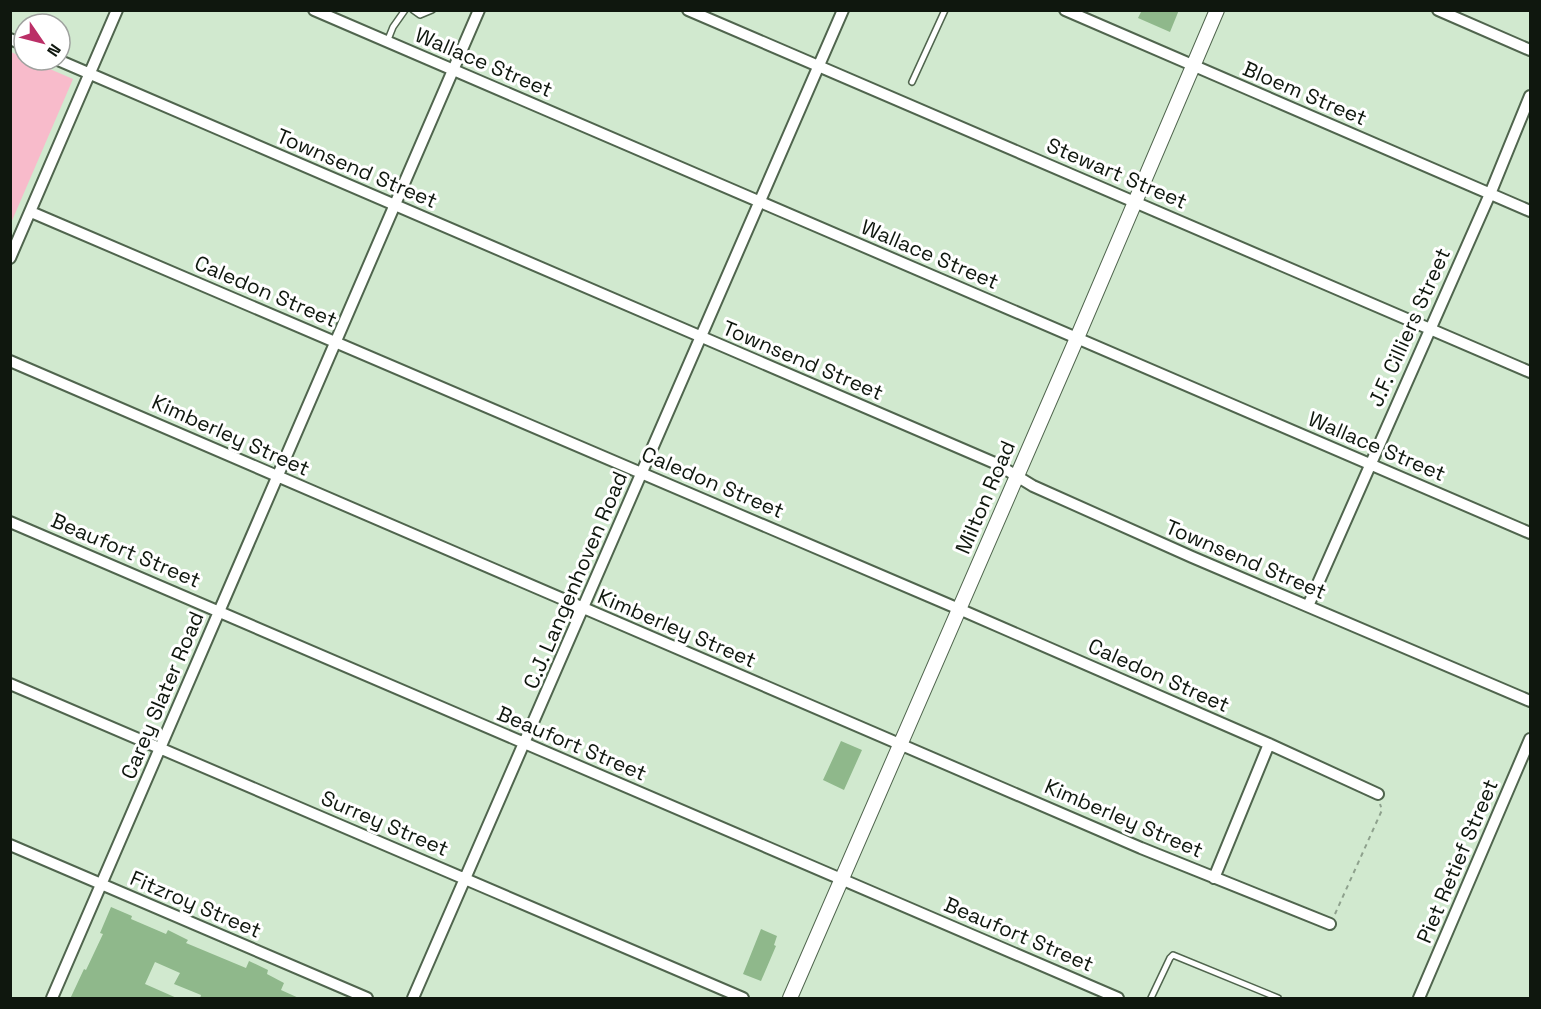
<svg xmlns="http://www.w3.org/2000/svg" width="1541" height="1009" font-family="'Space Grotesk',sans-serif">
<rect width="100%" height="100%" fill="#d1e9cf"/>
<path fill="#f8bbcb" d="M 11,52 L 24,58 L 24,60 L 29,60 L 73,79 L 11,223 Z"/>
<path fill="#8fb88b" d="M 1142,10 L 1179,10 L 1170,32 L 1138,18 Z
M 841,741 L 862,750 L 844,790 L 823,780 Z
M 111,907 L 132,916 L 131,919 L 166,934 L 168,930 L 188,940 L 186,943 L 246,968 L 249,961 L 268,970 L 267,974 L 284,983 L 281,990 L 301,999 L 200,999 L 201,995 L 174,984 L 180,973 L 155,962 L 145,984 L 179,999 L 70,999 L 84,969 L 86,970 L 103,934 L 100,933 Z
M 761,929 L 777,936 L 774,945 L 776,946 L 761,981 L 743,974 Z"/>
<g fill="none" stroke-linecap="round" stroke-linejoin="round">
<g stroke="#50654e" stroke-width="8">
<path id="service" d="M 413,10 L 420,15 L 432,10
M 387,42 L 393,27 L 405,10
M 912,82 L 945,10
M 1151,998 L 1170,958 L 1173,955 L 1278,998"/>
</g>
<g stroke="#50654e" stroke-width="14">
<path id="minor" d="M 314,10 L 1530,533
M 688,10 L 1530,372
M 1065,10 L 1530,211
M 1438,10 L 1530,50
M 10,39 L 24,45
M 58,60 L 997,464 L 1033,486 L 1192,557 L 1530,701
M 31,212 L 959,609 L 1269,744 L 1378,794
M 10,258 L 117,10
M 10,361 L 1141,848 L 1330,924
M 10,522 L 1118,998
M 1308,606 L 1490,194 L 1530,96
M 10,684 L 743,998
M 10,845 L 367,998
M 1214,878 L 1269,744
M 52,998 L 479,10
M 413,998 L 843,10
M 1419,998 L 1530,739"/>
</g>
<g stroke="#50654e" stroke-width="16">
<path id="tertiary" d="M 790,998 L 1077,338 L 1217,10"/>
</g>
<path stroke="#8ea18d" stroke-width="2" stroke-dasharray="4.5 4.5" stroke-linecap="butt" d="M 1335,914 L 1382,810 L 1380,804"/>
<use href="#service" stroke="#fff" stroke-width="5"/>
<use href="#minor" stroke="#fff" stroke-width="10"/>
<use href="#tertiary" stroke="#fff" stroke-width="14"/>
</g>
<g text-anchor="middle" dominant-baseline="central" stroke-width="6" stroke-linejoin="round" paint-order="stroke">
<g font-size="21" fill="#0f170e" stroke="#fff">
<text transform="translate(484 62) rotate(23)">Wallace Street</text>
<text transform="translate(1305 93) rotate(23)">Bloem Street</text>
<text transform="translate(357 168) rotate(23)">Townsend Street</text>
<text transform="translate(1117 173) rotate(23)">Stewart Street</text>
<text transform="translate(930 254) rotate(23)">Wallace Street</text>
<text transform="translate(266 291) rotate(23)">Caledon Street</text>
<text transform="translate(1409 327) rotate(-66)">J.F. Cilliers Street</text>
<text transform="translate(803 360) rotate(23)">Townsend Street</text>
<text transform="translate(231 435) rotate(24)">Kimberley Street</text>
<text transform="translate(1377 446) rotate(23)">Wallace Street</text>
<text transform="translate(713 482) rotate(23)">Caledon Street</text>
<text transform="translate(985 497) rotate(-67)">Milton Road</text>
<text transform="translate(126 550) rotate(23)">Beaufort Street</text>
<text transform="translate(1246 559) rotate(23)">Townsend Street</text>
<text transform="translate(575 580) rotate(-67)">C.J. Langenhoven Road</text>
<text transform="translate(677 628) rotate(23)">Kimberley Street</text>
<text transform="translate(1159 675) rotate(24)">Caledon Street</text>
<text transform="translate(162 695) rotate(-67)">Carey Slater Road</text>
<text transform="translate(572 743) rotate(23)">Beaufort Street</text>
<text transform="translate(1124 818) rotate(23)">Kimberley Street</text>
<text transform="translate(385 823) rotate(23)">Surrey Street</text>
<text transform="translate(1457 861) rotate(-67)">Piet Retief Street</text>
<text transform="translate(196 904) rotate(23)">Fitzroy Street</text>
<text transform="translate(1019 934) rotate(23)">Beaufort Street</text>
</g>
</g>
<rect width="1541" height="1009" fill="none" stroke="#0f170e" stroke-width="24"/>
<g transform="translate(42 42) rotate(125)"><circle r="28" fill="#ffffff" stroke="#9fa29f" stroke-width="1.5"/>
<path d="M0-4.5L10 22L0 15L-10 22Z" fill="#bb2f67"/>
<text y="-9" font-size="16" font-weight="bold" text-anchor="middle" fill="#0f170e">N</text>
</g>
</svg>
